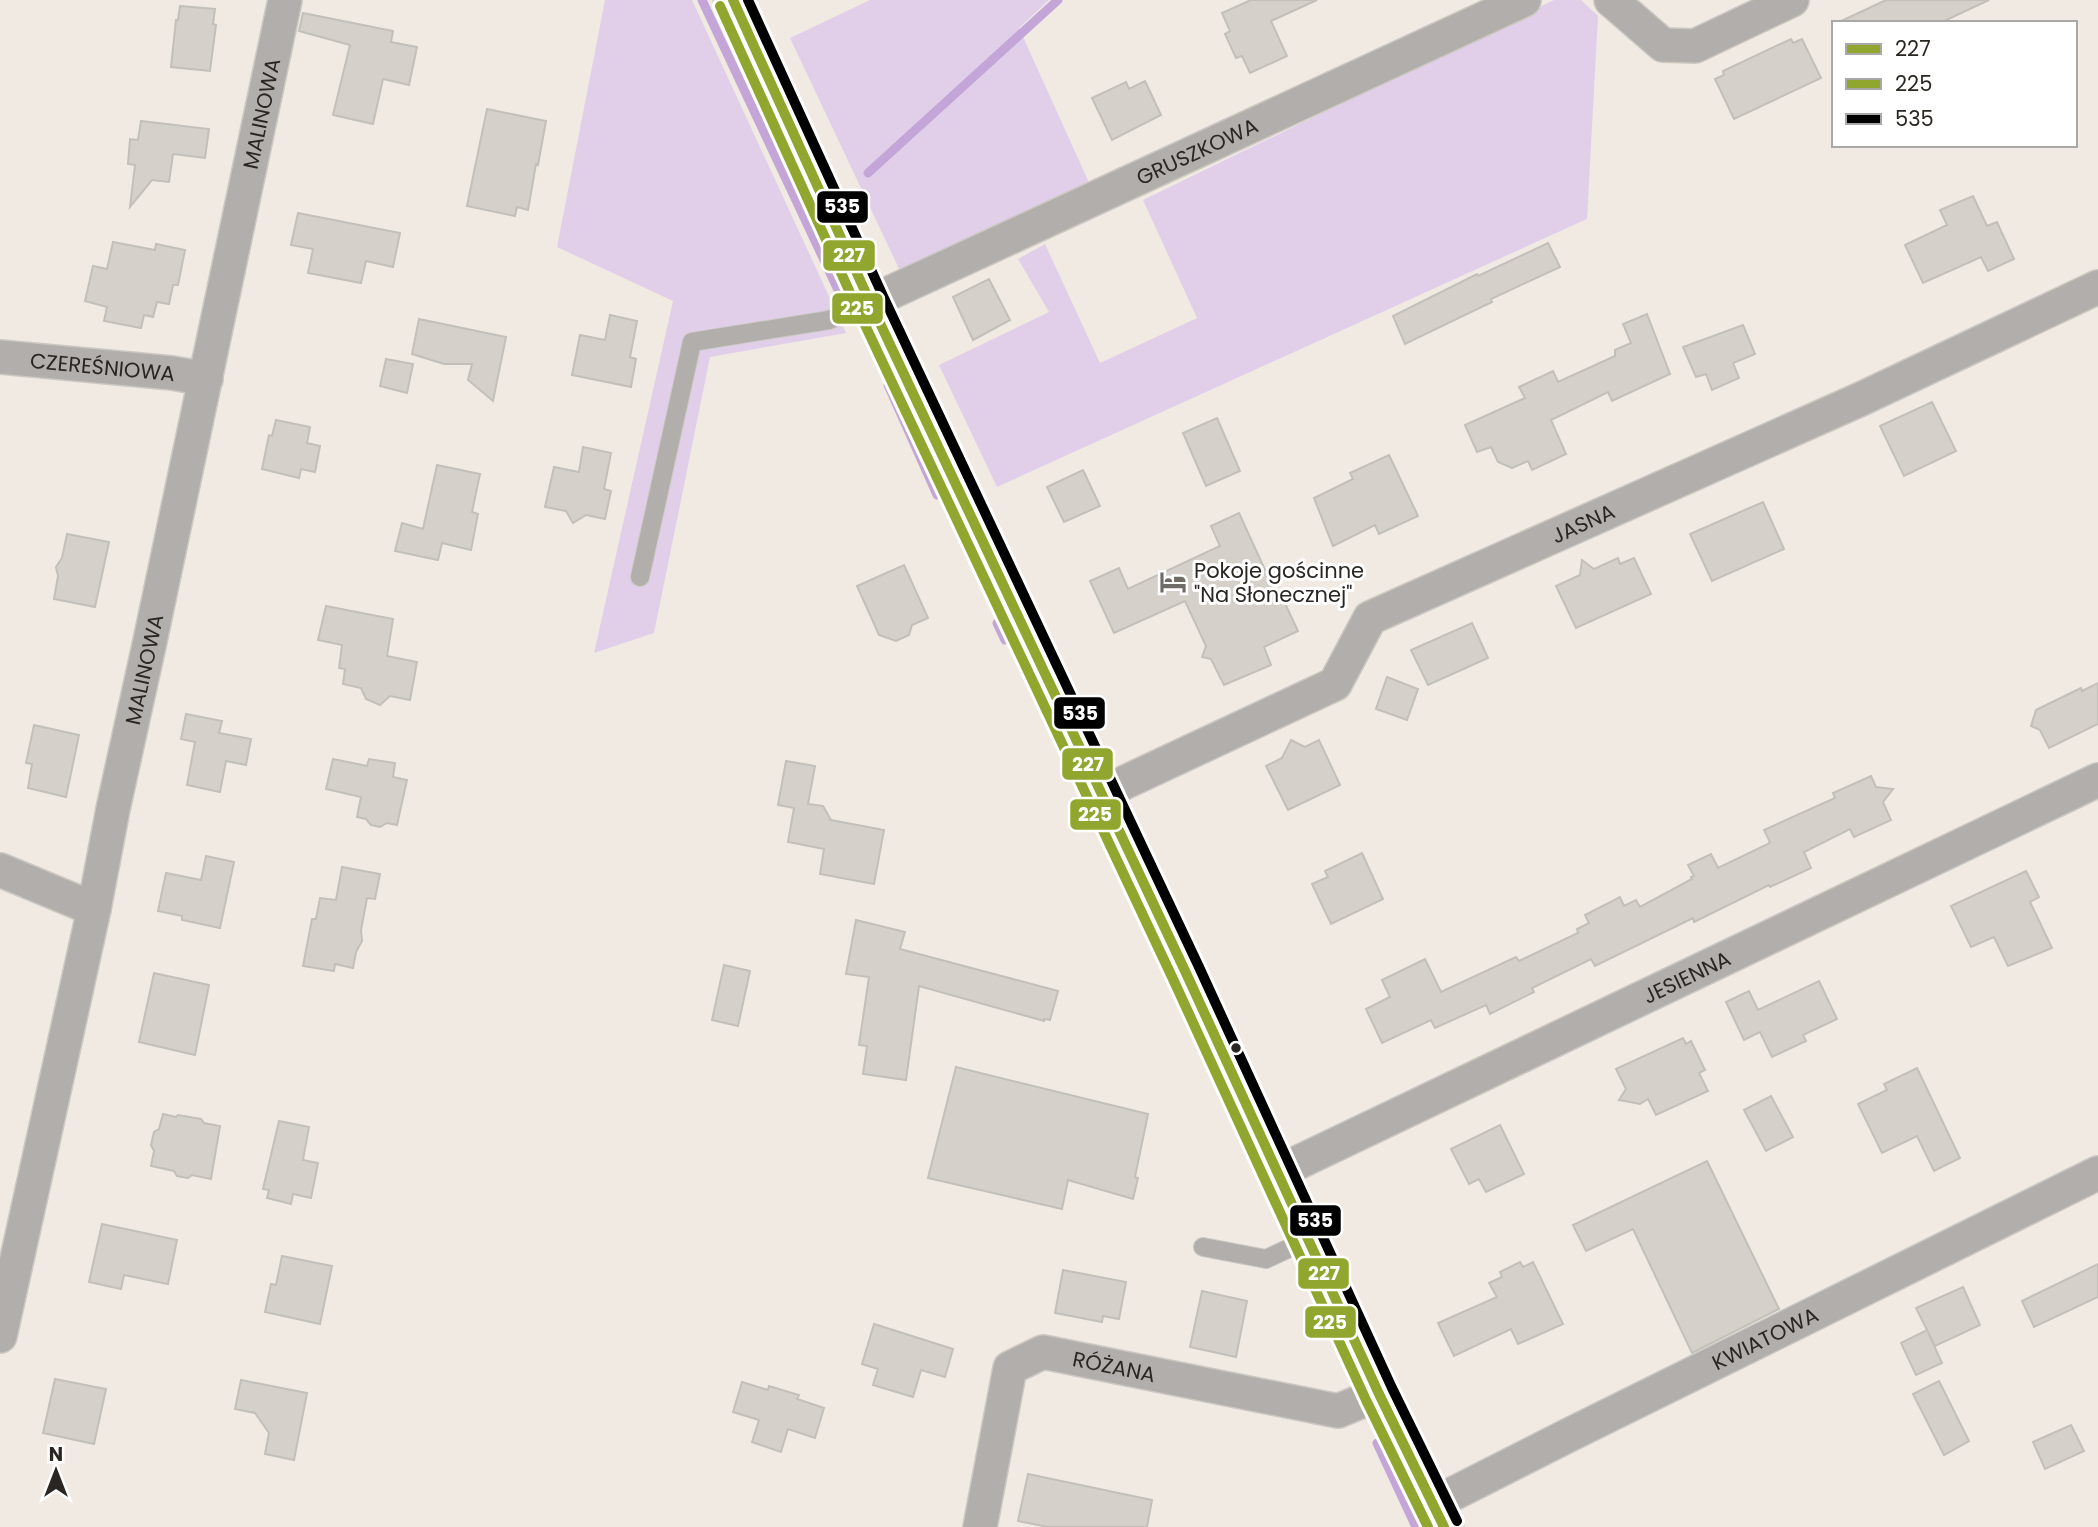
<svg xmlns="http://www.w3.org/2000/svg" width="2098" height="1527" font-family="Poppins,sans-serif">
<rect width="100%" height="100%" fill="#f0eae3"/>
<path fill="#e1cfea" d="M 605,0 L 692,0 L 846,333 L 710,357 L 654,633 L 594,653 L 673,301 L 557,247 Z
M 870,0 L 1049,0 L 1019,28 L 1091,187 L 902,275 L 790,38 Z
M 1554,0 L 1581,0 L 1598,16 L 1587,219 L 997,487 L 939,365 L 1049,312 L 1018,259 L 1045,244 L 1100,363 L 1197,318 L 1143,200 Z"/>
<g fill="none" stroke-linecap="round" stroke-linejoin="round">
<path stroke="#c3a6d7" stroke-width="9" d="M 702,0 L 839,292
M 868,173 L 1058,0
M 888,385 L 937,495
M 997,623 L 1005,640
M 1313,1318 L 1320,1332
M 1377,1443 L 1416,1527"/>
</g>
<path fill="#d5d0ca" stroke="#c3bfb9" stroke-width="2" d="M 1251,0 L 1317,0 L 1271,21 L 1287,56 L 1250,73 L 1242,56 L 1236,58 L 1225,34 L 1230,31 L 1222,13 Z
M 1886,0 L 1989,0 L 1940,23 L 1837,23 Z
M 180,6 L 215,9 L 213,24 L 216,25 L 210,71 L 171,67 L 176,20 L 178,20 Z
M 303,13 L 393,31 L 391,42 L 417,47 L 409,85 L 383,79 L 373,124 L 333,115 L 350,45 L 299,31 Z
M 1791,39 L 1793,43 L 1802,39 L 1821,78 L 1734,119 L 1715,79 L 1724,75 L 1723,71 Z
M 1145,81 L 1161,115 L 1112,140 L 1092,98 L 1126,82 L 1129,89 Z
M 487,109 L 546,121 L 538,165 L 536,164 L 528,210 L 517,207 L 515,216 L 467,206 Z
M 141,121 L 209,129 L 205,158 L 173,154 L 169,182 L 152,180 L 130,207 L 135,165 L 128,164 L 130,139 L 138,140 Z
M 1973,196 L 1987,226 L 1997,222 L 2014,259 L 1988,271 L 1981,257 L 1923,283 L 1905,245 L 1947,225 L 1940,210 Z
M 298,213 L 400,233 L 393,267 L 366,261 L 361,283 L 308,273 L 313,249 L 291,245 Z
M 113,242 L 155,250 L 156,244 L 185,250 L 178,285 L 173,285 L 169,304 L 157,302 L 153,317 L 144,315 L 141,328 L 104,321 L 107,307 L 85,301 L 93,266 L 107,269 Z
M 1548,243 L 1560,267 L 1491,299 L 1492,302 L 1405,344 L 1393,316 L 1477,274 L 1478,276 Z
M 989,279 L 1010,320 L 973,340 L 953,297 Z
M 1647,314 L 1670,374 L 1612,401 L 1608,392 L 1551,420 L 1566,454 L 1532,470 L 1528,461 L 1512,468 L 1498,462 L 1491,447 L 1477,452 L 1465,425 L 1525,398 L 1519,387 L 1553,371 L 1558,382 L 1615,356 L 1615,350 L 1631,343 L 1623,324 Z
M 610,315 L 637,321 L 630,357 L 636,359 L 631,387 L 572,375 L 580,335 L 605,340 Z
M 419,319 L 506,337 L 493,401 L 468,380 L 472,364 L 444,364 L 412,354 Z
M 1743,325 L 1755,354 L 1733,363 L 1739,378 L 1712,390 L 1706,374 L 1696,377 L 1683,347 Z
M 386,359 L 413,364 L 407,393 L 380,386 Z
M 1932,402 L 1956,451 L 1904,476 L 1880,426 Z
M 1217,418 L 1240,471 L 1206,486 L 1183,433 Z
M 276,420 L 310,427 L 307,443 L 320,446 L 315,472 L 301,469 L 299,478 L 262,469 L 269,435 L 272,436 Z
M 583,447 L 611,453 L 604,489 L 611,491 L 605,519 L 586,515 L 573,523 L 566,511 L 545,507 L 554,467 L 579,472 Z
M 1389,455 L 1418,516 L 1379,534 L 1375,525 L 1333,546 L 1314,498 L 1353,479 L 1350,473 Z
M 437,465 L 480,474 L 472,512 L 478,514 L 471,550 L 442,543 L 438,560 L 395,551 L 402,523 L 423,529 Z
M 1083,470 L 1100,506 L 1064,522 L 1047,487 Z
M 1763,502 L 1784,549 L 1712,581 L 1690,534 Z
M 1239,513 L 1277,596 L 1281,595 L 1298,631 L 1264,647 L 1271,665 L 1224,685 L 1211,659 L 1202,657 L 1206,646 L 1185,601 L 1114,633 L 1090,581 L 1119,568 L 1128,589 L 1220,546 L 1211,526 Z
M 67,534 L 109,542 L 95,607 L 54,599 L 58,576 L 56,567 L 62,558 Z
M 1618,558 L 1620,564 L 1634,558 L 1651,594 L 1576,628 L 1556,586 L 1580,575 L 1582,560 L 1594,569 Z
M 904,565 L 928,618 L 912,625 L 909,635 L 896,641 L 879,635 L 857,586 Z
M 326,606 L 393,619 L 387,656 L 417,662 L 410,700 L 390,696 L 380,705 L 366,699 L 361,688 L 343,684 L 345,669 L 339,668 L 342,645 L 318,640 Z
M 1472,623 L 1488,658 L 1428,685 L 1411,650 Z
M 1387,677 L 1418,689 L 1407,720 L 1376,709 Z
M 2098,683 L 2098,724 L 2049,748 L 2040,730 L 2031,726 L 2036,710 L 2081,688 L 2082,691 Z
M 186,714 L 222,721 L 219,733 L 251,739 L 246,765 L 226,761 L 220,792 L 187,785 L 195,742 L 181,739 Z
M 34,725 L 79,735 L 66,797 L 28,788 L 32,764 L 26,763 Z
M 1291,740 L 1305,747 L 1319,740 L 1340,785 L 1288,810 L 1266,766 L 1282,758 Z
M 333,759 L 367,766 L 369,759 L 395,763 L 393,777 L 407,780 L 397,825 L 387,823 L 380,827 L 371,825 L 366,819 L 357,817 L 361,797 L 326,789 Z
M 786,761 L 815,766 L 808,804 L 823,806 L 831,820 L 884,830 L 874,884 L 820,874 L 824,849 L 788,842 L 794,808 L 778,805 Z
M 1871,776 L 1876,787 L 1893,789 L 1883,802 L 1891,820 L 1854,837 L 1850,829 L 1804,852 L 1811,868 L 1770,887 L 1769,885 L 1694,922 L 1693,918 L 1595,966 L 1591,959 L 1532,988 L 1534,992 L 1490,1014 L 1486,1005 L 1435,1028 L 1431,1020 L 1382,1043 L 1366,1009 L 1390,997 L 1382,980 L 1425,959 L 1441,992 L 1516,957 L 1519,961 L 1578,933 L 1577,929 L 1589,923 L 1585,915 L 1620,897 L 1624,906 L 1636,900 L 1640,907 L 1692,879 L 1691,877 L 1694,876 L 1688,865 L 1711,854 L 1718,868 L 1768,844 L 1770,842 L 1764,830 L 1835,798 L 1833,793 Z
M 1362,853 L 1383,899 L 1331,924 L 1312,884 L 1328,877 L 1325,871 Z
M 206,856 L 234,862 L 220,928 L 182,920 L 182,916 L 158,911 L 166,873 L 201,880 Z
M 342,867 L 380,874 L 375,899 L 367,898 L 361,930 L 362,941 L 356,952 L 353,968 L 335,964 L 334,971 L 303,966 L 312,919 L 316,919 L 320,898 L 336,900 Z
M 2026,871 L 2039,897 L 2030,902 L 2052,948 L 2008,966 L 1994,937 L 1971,947 L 1951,906 Z
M 856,920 L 905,932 L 900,949 L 1058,991 L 1050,1020 L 1044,1019 L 1044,1021 L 919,986 L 906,1080 L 863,1074 L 867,1046 L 859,1045 L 869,977 L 846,974 Z
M 724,965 L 750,971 L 738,1026 L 712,1020 Z
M 154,973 L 209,985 L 195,1055 L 139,1042 Z
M 1819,981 L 1837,1019 L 1803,1035 L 1806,1041 L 1772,1057 L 1760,1032 L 1744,1040 L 1726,1002 L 1749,991 L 1758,1010 Z
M 1683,1038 L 1686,1044 L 1691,1041 L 1705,1070 L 1699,1073 L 1708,1091 L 1656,1115 L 1648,1099 L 1640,1104 L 1619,1100 L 1626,1089 L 1616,1069 Z
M 956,1067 L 1148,1114 L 1135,1177 L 1138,1178 L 1133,1199 L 1068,1180 L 1062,1209 L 928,1178 Z
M 1917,1068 L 1960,1158 L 1934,1171 L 1917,1136 L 1882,1153 L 1858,1104 L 1887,1090 L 1884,1084 Z
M 1771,1096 L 1793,1137 L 1766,1151 L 1744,1110 Z
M 163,1114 L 176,1117 L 178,1115 L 201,1119 L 204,1123 L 220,1126 L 211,1179 L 192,1175 L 188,1178 L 177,1176 L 174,1171 L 151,1166 L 154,1151 L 151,1145 L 154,1132 L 159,1129 Z
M 279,1121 L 309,1127 L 303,1160 L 318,1163 L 311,1198 L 293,1194 L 291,1204 L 267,1198 L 269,1190 L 263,1189 Z
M 1500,1125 L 1524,1174 L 1486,1192 L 1479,1179 L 1469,1184 L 1451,1149 Z
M 1707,1161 L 1779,1309 L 1692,1353 L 1633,1229 L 1586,1251 L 1573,1225 Z
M 102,1224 L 177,1240 L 168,1284 L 124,1275 L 121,1289 L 89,1282 Z
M 282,1256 L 332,1266 L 320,1324 L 265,1312 L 271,1284 L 276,1285 Z
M 1520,1262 L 1523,1267 L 1533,1262 L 1563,1324 L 1518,1344 L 1511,1329 L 1454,1356 L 1438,1323 L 1497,1297 L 1489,1283 L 1502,1277 L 1500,1272 Z
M 2098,1264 L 2098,1297 L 2034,1327 L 2022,1301 Z
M 1063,1270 L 1126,1282 L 1119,1319 L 1103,1316 L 1102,1322 L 1055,1313 Z
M 1963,1287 L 1980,1325 L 1935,1346 L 1916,1308 Z
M 1202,1291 L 1247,1301 L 1236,1357 L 1190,1347 Z
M 874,1324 L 953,1349 L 945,1377 L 921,1370 L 913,1397 L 873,1385 L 878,1369 L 862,1364 Z
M 1927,1330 L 1942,1363 L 1916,1375 L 1901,1343 Z
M 55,1379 L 106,1389 L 94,1444 L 43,1433 Z
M 241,1380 L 307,1393 L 294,1460 L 265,1454 L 269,1433 L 255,1413 L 235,1409 Z
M 1939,1381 L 1969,1441 L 1944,1455 L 1913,1394 Z
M 742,1382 L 768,1390 L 769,1386 L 799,1395 L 797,1399 L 824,1408 L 815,1438 L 788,1429 L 781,1452 L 752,1442 L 759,1420 L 733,1412 Z
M 2071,1425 L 2084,1451 L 2045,1469 L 2033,1442 Z
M 1028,1474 L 1152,1500 L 1147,1527 L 1048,1527 L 1018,1521 Z"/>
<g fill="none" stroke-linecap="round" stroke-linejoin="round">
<g stroke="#ccc7c1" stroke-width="20">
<path id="lane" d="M 640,577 L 692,342 L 829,320 L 870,302
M 1203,1247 L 1266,1259 L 1307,1240"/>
</g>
<g stroke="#ccc7c1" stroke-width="36">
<g id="street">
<path d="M 1611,0 L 1663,45 L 1695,46 L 1792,0"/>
<path id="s1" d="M 870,302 L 1524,0"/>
<path id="s2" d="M 0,357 L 172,373 L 206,379"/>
<path id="s3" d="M 1102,793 L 1335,684 L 1370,618 L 1861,399 L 2098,287"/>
<path d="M 0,870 L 94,909"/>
<path id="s4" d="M 1276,1173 L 2098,780"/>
<path id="s5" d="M 0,1336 L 94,909 L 113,809 L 150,641 L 285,0"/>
<path id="s6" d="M 1433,1504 L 1569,1435 L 2098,1173"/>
<path id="s7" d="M 980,1527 L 1010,1368 L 1043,1352 L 1338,1411 L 1379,1394"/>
</g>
</g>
<g stroke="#ccc7c1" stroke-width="41">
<path id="secondary" d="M 733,0 L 870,302 L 1186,973 L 1379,1394 L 1444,1527"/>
</g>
<use href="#lane" stroke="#b1aeac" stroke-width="18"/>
<use href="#street" stroke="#b1aeac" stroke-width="33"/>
<use href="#secondary" stroke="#b0aeaa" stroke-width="38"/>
<g stroke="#fff" stroke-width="16">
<path id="bus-1" d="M 733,0 L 870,302 L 1186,973 L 1379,1394 L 1444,1527"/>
</g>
<g stroke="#fff" stroke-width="16">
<path id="bus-2" d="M 720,6 L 857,308 L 1173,979 L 1366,1400 L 1428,1527"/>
</g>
<g stroke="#fff" stroke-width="16">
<path id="bus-3" d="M 748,0 L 883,296 L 1199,967 L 1392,1388 L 1457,1521"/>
</g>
<use href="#bus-1" stroke="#90a62f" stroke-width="10"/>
<use href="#bus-2" stroke="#90a62f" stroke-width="10"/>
<use href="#bus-3" stroke="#000" stroke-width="10"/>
</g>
<defs>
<g id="hotel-bare" transform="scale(2.1)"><path d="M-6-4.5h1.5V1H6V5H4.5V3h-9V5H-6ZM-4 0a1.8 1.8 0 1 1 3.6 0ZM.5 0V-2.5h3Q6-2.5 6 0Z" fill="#6f6b65" stroke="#fff" stroke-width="2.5" paint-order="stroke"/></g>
</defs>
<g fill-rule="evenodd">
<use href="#hotel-bare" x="1173" y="582"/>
</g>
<circle fill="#2a2621" stroke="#fff" stroke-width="2.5" cx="1236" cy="1048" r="6"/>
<g text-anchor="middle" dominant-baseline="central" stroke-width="6" stroke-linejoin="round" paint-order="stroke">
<g font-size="21" fill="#2a2621" stroke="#fff">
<text stroke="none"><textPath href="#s5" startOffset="1250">MALINOWA</textPath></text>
<text stroke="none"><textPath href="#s1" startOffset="360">GRUSZKOWA</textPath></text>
<text stroke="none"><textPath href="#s2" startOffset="103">CZEREŚNIOWA</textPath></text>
<text stroke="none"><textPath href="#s3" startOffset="565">JASNA</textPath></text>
<text stroke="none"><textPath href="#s5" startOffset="682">MALINOWA</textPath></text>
<text stroke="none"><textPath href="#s4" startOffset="455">JESIENNA</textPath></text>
<text stroke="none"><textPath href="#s6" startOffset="371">KWIATOWA</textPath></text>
<text stroke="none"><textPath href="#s7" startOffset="271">RÓŻANA</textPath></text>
</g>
<g font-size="21" fill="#2a2621" stroke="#fff" text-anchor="start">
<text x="1194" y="570">Pokoje gościnne<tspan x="1194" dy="24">"Na Słonecznej"</tspan></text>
</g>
</g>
<g stroke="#fff" stroke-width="2.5">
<rect x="816" y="190" width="53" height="34" rx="7" fill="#000"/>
<rect x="822" y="239" width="54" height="33" rx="7" fill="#90a62f"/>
<rect x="831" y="292" width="53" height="33" rx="7" fill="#90a62f"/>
<rect x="1053" y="696" width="53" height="34" rx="7" fill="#000"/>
<rect x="1061" y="747" width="53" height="34" rx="7" fill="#90a62f"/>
<rect x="1069" y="798" width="53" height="33" rx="7" fill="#90a62f"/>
<rect x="1289" y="1204" width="53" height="33" rx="7" fill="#000"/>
<rect x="1297" y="1257" width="53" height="33" rx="7" fill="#90a62f"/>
<rect x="1304" y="1305" width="53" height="34" rx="7" fill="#90a62f"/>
</g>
<g font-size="19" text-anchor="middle" font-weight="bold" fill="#fff">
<text x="842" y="213">535</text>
<text x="849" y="262">227</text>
<text x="857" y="315">225</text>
<text x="1080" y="720">535</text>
<text x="1088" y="771">227</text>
<text x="1095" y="821">225</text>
<text x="1315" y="1227">535</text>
<text x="1324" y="1280">227</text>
<text x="1330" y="1329">225</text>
</g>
<rect x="1832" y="21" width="245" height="126" fill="#ffffff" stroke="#aaa8a6" stroke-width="2"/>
<rect x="1846" y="44" width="35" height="10" fill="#90a62f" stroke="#aaa8a6" stroke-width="2"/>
<text x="1895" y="56" font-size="21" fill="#2a2621">227</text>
<rect x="1846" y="79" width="35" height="10" fill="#90a62f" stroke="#aaa8a6" stroke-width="2"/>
<text x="1895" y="91" font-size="21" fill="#2a2621">225</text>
<rect x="1846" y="114" width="35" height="10" fill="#000000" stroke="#aaa8a6" stroke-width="2"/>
<text x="1895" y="126" font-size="21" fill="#2a2621">535</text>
<g transform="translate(56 1471)" stroke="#ffffff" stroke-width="5" paint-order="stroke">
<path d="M0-5L12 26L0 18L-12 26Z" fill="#2a2621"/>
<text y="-10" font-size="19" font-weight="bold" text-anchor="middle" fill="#2a2621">N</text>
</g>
</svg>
